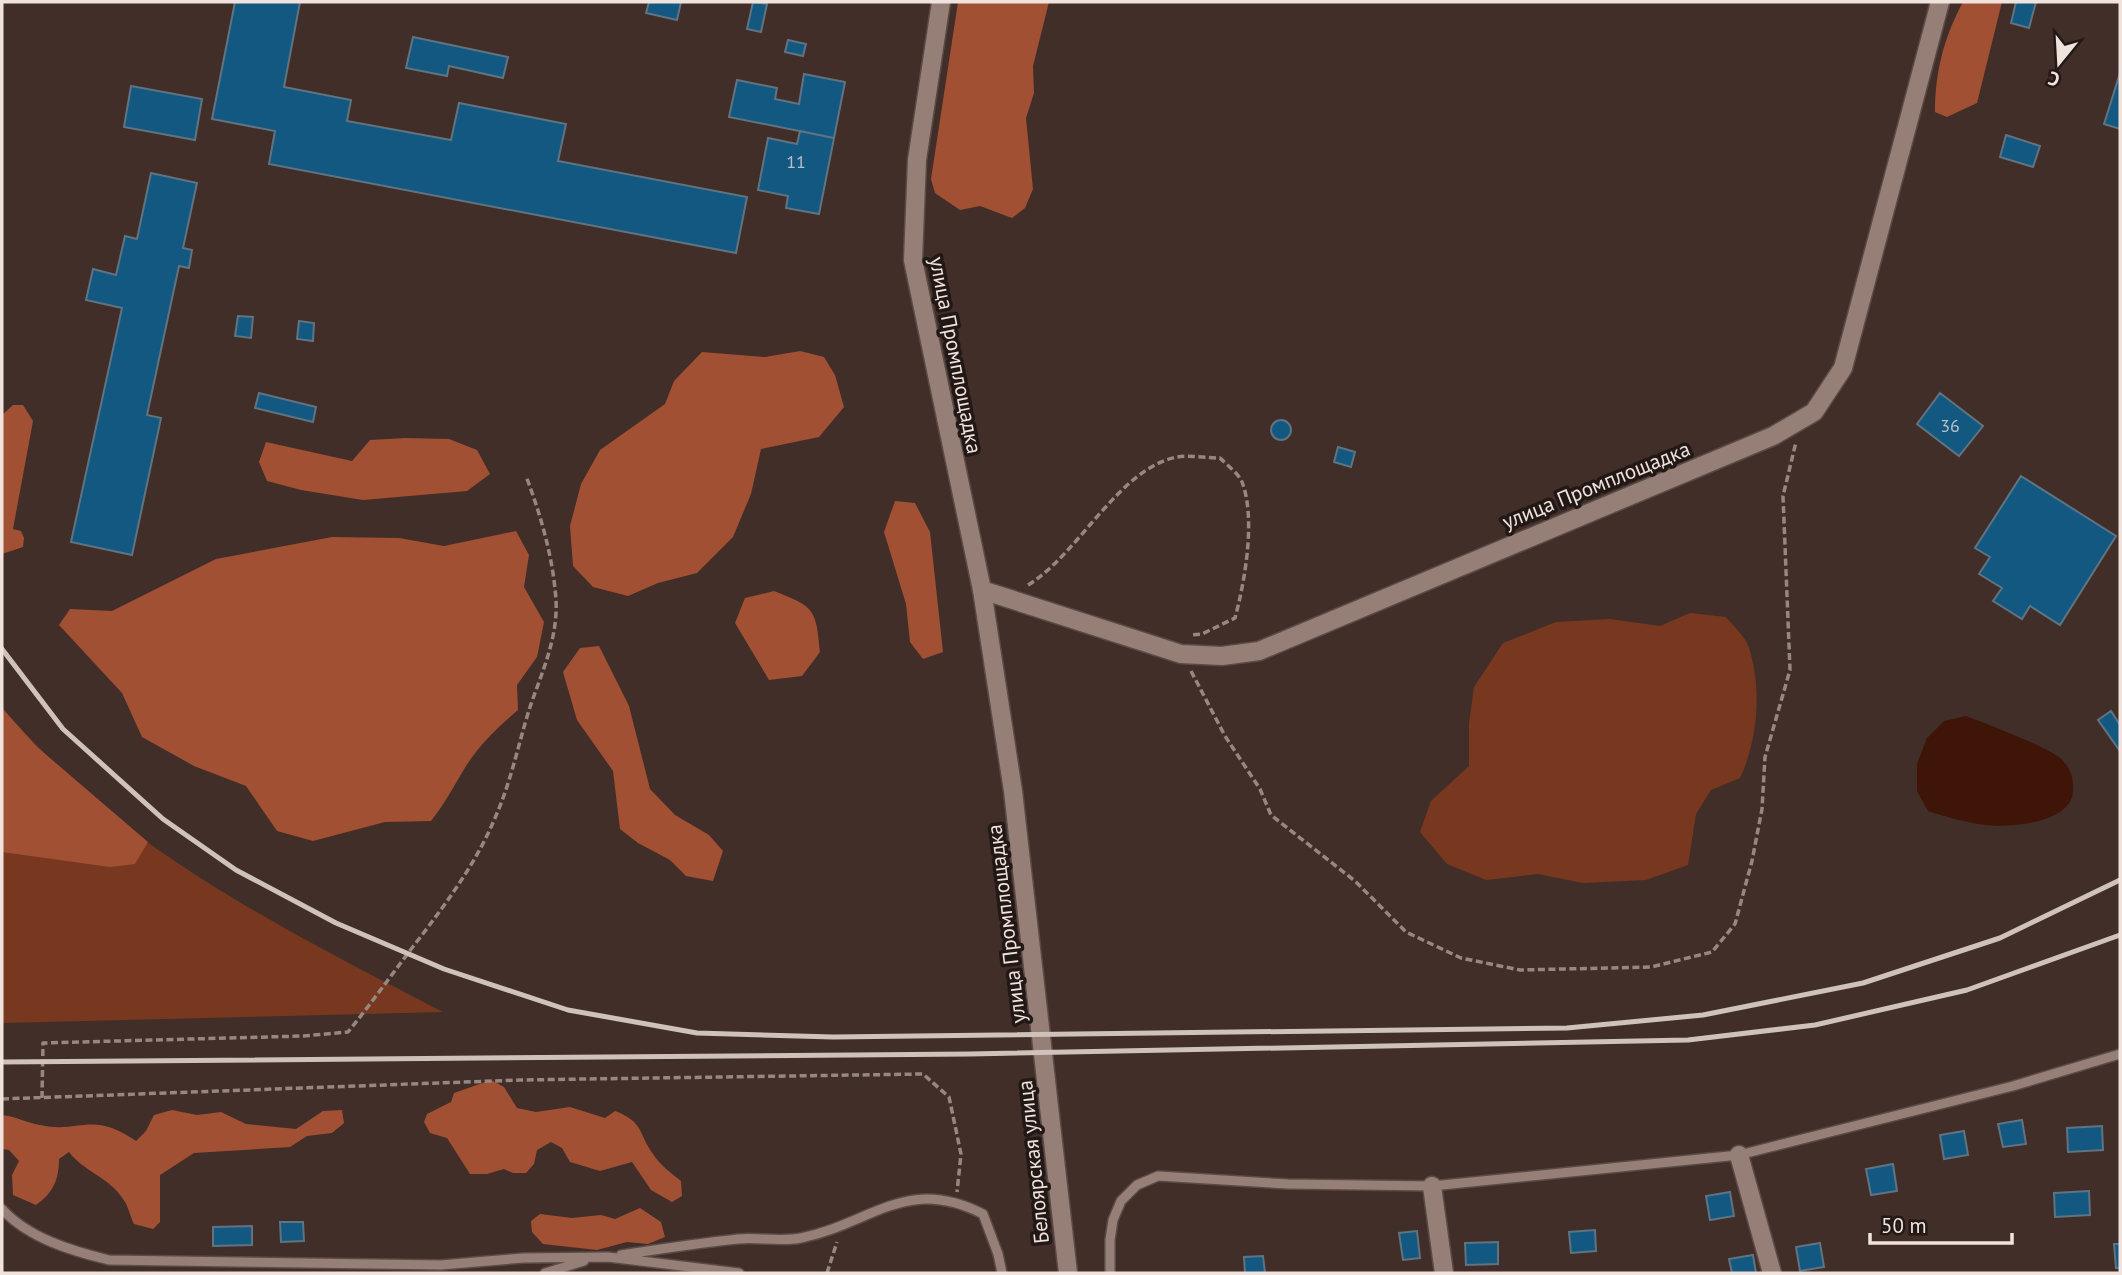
<svg xmlns="http://www.w3.org/2000/svg" width="2122" height="1275" font-family="'PT Sans',sans-serif">
<rect width="100%" height="100%" fill="#412e28"/>
<path fill="#783820" d="M 1690,613 L 1726,617 C 1733,626 1746,637 1749,648 C 1762,688 1758,740 1740,778 L 1711,790 L 1696,814 L 1688,865 L 1646,880 L 1583,883 L 1538,874 L 1486,880 L 1447,864 L 1420,832 L 1431,801 L 1469,766 L 1469,724 L 1474,687 L 1503,643 L 1556,622 L 1610,619 L 1660,626 Z
M 2,708 C 43,754 93,803 143,839 C 236,906 340,959 443,1012 L 2,1023 Z"/>
<path fill="#a15033" d="M 958,2 L 1049,2 L 1033,66 L 1034,93 L 1026,118 L 1033,189 L 1025,208 L 1012,218 L 980,206 L 960,210 L 935,193 L 931,179 Z
M 1963,2 L 2002,2 L 1977,103 L 1947,117 L 1935,112 C 1935,72 1944,37 1963,2 Z
M 800,351 L 824,357 L 835,375 L 844,407 L 819,437 L 761,449 L 751,494 L 733,537 L 697,573 L 658,583 L 628,596 L 593,587 L 573,566 L 570,526 L 581,484 L 600,450 L 665,404 L 674,381 L 702,352 L 765,357 Z
M 13,405 L 23,405 L 33,421 L 13,529 L 21,531 L 24,538 L 23,547 L 2,554 L 2,415 Z
M 405,438 L 449,439 L 477,450 L 490,474 L 467,491 L 363,500 L 301,490 L 267,481 L 259,462 L 266,442 L 352,461 L 370,440 Z
M 895,501 L 915,503 L 930,532 L 943,652 L 923,659 L 910,642 L 906,604 L 884,532 Z
M 516,531 L 529,555 L 524,587 L 544,622 L 537,657 L 517,685 L 518,710 C 499,726 479,745 466,766 C 454,786 445,803 431,821 L 385,822 L 313,841 L 277,831 L 246,786 L 194,766 L 142,737 L 122,693 L 59,625 L 70,609 L 112,611 L 216,559 L 332,537 L 399,538 L 444,546 Z
M 774,591 C 815,607 816,609 820,652 L 802,676 L 769,680 L 735,623 L 745,598 Z
M 599,646 L 629,706 L 650,789 L 675,815 L 709,835 L 723,851 L 713,881 L 686,876 L 670,860 L 638,843 L 620,829 L 613,771 L 577,720 L 563,672 L 580,648 Z
M 2,708 L 36,746 L 148,842 L 135,864 L 110,867 L 2,852 Z
M 491,1080 L 504,1087 L 517,1108 L 536,1112 L 570,1107 L 605,1118 L 615,1111 C 644,1122 638,1133 653,1154 C 660,1165 671,1173 681,1181 L 682,1196 L 672,1202 L 651,1190 L 632,1162 L 600,1171 L 570,1162 L 562,1148 L 551,1142 L 537,1150 L 534,1164 L 526,1173 L 513,1173 L 504,1169 L 487,1174 L 470,1174 L 447,1138 L 430,1133 L 424,1122 L 427,1114 L 451,1102 L 454,1093 Z
M 172,1110 L 197,1115 L 221,1112 L 246,1124 L 296,1129 L 323,1111 L 342,1110 L 344,1123 L 332,1133 L 307,1136 L 290,1147 L 194,1153 L 160,1175 L 160,1222 L 153,1229 L 134,1224 C 130,1216 128,1205 123,1199 C 110,1178 83,1171 69,1152 L 59,1159 C 59,1180 53,1193 36,1205 L 13,1195 L 12,1175 L 19,1161 L 9,1150 L 2,1149 L 2,1115 C 15,1116 27,1123 40,1125 C 80,1134 91,1110 136,1141 L 146,1131 L 154,1115 Z
M 640,1208 L 661,1222 L 665,1237 L 648,1244 L 627,1242 L 597,1250 L 543,1244 L 532,1232 L 531,1221 L 540,1214 L 572,1218 L 601,1215 L 615,1219 Z"/>
<path fill="#3e1506" d="M 1966,716 C 1984,723 2054,749 2063,761 C 2071,769 2074,780 2073,791 C 2072,823 2010,828 1986,825 C 1967,823 1947,817 1928,811 L 1917,791 L 1917,764 L 1927,738 L 1944,721 Z"/>
<path fill="#125880" stroke="#607380" stroke-width="2" d="M 235,2 L 300,2 L 284,87 L 351,100 L 347,121 L 451,140 L 459,103 L 566,124 L 558,161 L 747,197 L 736,253 L 269,164 L 275,131 L 212,119 Z
M 649,2 L 681,2 L 677,20 L 646,13 Z
M 753,2 L 767,4 L 761,32 L 747,29 Z
M 2016,2 L 2036,2 L 2029,28 L 2011,23 Z
M 413,37 L 508,57 L 503,78 L 449,66 L 447,76 L 406,68 Z
M 788,40 L 806,44 L 803,56 L 785,52 Z
M 2120,73 L 2120,129 L 2104,124 Z
M 804,74 L 845,82 L 834,138 L 729,117 L 737,80 L 777,88 L 775,99 L 799,104 Z
M 131,86 L 202,99 L 195,140 L 124,127 Z
M 800,131 L 834,138 L 819,214 L 786,208 L 788,196 L 758,190 L 768,138 L 797,144 Z
M 2006,135 L 2040,146 L 2033,167 L 2000,157 Z
M 151,173 L 197,183 L 183,248 L 192,250 L 189,268 L 179,266 L 147,415 L 161,418 L 132,555 L 71,542 L 122,308 L 86,300 L 93,269 L 116,275 L 125,236 L 137,239 Z
M 238,316 L 253,317 L 251,338 L 235,336 Z
M 299,321 L 314,323 L 313,341 L 297,339 Z
M 259,393 L 316,407 L 313,422 L 255,408 Z
M 1940,393 L 1983,426 L 1959,456 L 1917,424 Z
M1271 430a10 10 0 1 1 20 0a10 10 0 1 1-20 0Z
M 1338,447 L 1355,452 L 1351,467 L 1334,462 Z
M 2021,476 L 2116,536 L 2060,625 L 2030,606 L 2022,619 L 1993,601 L 2002,588 L 1979,574 L 1990,557 L 1975,548 Z
M 2111,711 L 2120,725 L 2120,751 L 2098,720 Z
M 2022,1120 L 2026,1144 L 2003,1147 L 1998,1124 Z
M 2102,1126 L 2103,1150 L 2068,1152 L 2067,1128 Z
M 1964,1131 L 1968,1155 L 1944,1159 L 1940,1135 Z
M 1893,1164 L 1897,1191 L 1871,1195 L 1866,1169 Z
M 2089,1191 L 2090,1215 L 2055,1217 L 2054,1193 Z
M 1730,1192 L 1734,1216 L 1710,1220 L 1706,1196 Z
M 280,1222 L 303,1222 L 304,1241 L 281,1242 Z
M 252,1226 L 252,1245 L 213,1246 L 213,1227 Z
M 1595,1230 L 1596,1251 L 1571,1253 L 1569,1232 Z
M 1417,1231 L 1420,1258 L 1403,1260 L 1399,1233 Z
M 1498,1242 L 1498,1264 L 1466,1265 L 1465,1243 Z
M 1820,1243 L 1824,1267 L 1800,1271 L 1796,1247 Z
M 2114,1244 L 2120,1244 L 2120,1268 L 2116,1268 Z
M 1753,1255 L 1756,1273 L 1732,1273 L 1729,1259 Z
M 1263,1256 L 1265,1273 L 1245,1273 L 1244,1257 Z"/>
<g fill="none" stroke-linecap="round" stroke-linejoin="round">
<g stroke="#5b4b46" stroke-width="12">
<path id="service" d="M 2,1209 C 28,1238 72,1251 109,1260 L 441,1265 L 523,1258 L 608,1257 L 739,1273
M 621,1255 C 660,1249 699,1243 738,1239 C 758,1237 781,1242 801,1238 C 873,1223 906,1175 983,1214 L 998,1254 L 1002,1273
M 545,1273 L 584,1261
M 1110,1273 L 1110,1240 L 1113,1220 L 1121,1201 L 1137,1185 L 1158,1176 L 1288,1184 L 1432,1186 L 1739,1155 L 2013,1086 L 2120,1054"/>
</g>
<g stroke="#5b4b46" stroke-width="21">
<path id="minor" d="M 982,590 L 1181,654 L 1222,656 L 1259,651 L 1773,436 L 1814,412 L 1843,368 L 1940,2
M 1739,1155 L 1772,1273
M 1432,1186 L 1444,1273"/>
</g>
<g stroke="#5b4b46" stroke-width="21">
<path id="tertiary" d="M 941,2 L 917,160 L 913,260 L 982,590 L 1013,791 L 1068,1273"/>
</g>
<path stroke="#978781" stroke-width="3.5" stroke-dasharray="7 3.5" stroke-linecap="butt" d="M 1028,585 C 1079,554 1119,468 1177,457 C 1190,455 1207,458 1220,458 C 1227,465 1239,474 1242,482 C 1256,518 1245,581 1235,618 L 1202,634 L 1190,635
M 1191,671 L 1225,736 L 1260,789 L 1271,815 L 1355,881 L 1406,932 L 1461,958 L 1520,970 L 1651,967 L 1712,952 L 1735,924 L 1752,861 L 1762,809 L 1765,757 L 1790,670 L 1783,496 L 1796,442
M 42,1098 L 43,1043 L 303,1036 L 348,1032 C 374,1000 397,967 422,935 C 450,898 477,861 495,818 C 511,782 518,745 530,707 C 542,672 558,638 556,600 C 553,557 541,516 526,476
M 2,1099 L 520,1080 L 923,1074 L 949,1097 L 961,1154 L 957,1192
M 827,1273 L 837,1242"/>
<use href="#service" stroke="#967f77" stroke-width="9"/>
<use href="#minor" stroke="#967f77" stroke-width="18"/>
<use href="#tertiary" stroke="#967f77" stroke-width="18"/>
<path stroke="#cfc1bc" stroke-width="5" d="M 2,649 L 63,729 L 163,819 L 236,870 L 336,923 L 444,969 L 568,1010 L 697,1033 L 833,1037 L 1567,1028 L 1703,1015 L 1863,983 L 2000,938 L 2120,880
M 2,1062 L 970,1054 L 1688,1040 L 1815,1025 L 1967,990 L 2120,935"/>
</g>
<g text-anchor="middle" dominant-baseline="central" stroke-width="7" stroke-linejoin="round" paint-order="stroke">
<g font-size="18" fill="#b8c0c6">
<text x="796" y="161">11</text>
<text x="1950" y="425">36</text>
</g>
<g font-size="21" fill="#f0e3de" stroke="#221916">
<text transform="translate(956 355) rotate(79)">улица Промплощадка</text>
<text transform="translate(1596 485) rotate(-22)">улица Промплощадка</text>
<text transform="translate(1006 924) rotate(-97)">улица Промплощадка</text>
<text transform="translate(1033 1162) rotate(-96)">Белоярская улица</text>
</g>
</g>
<rect width="2122" height="1275" fill="none" stroke="#f0e3de" stroke-width="7"/>
<g transform="translate(2059 63) rotate(198)" stroke="#221916" stroke-width="5" paint-order="stroke">
<path d="M0-5L12 26L0 18L-12 26Z" fill="#f0e3de"/>
<text y="-10" font-size="19" font-weight="bold" text-anchor="middle" fill="#f0e3de">С</text>
</g>
<path d="M1870 1233v10h142v-10" fill="none" stroke="#f0e3de" stroke-width="3.5"/>
<text x="1881" y="1233" font-size="21" fill="#f0e3de" stroke="#221916" stroke-width="5" paint-order="stroke">50 m</text>
</svg>
